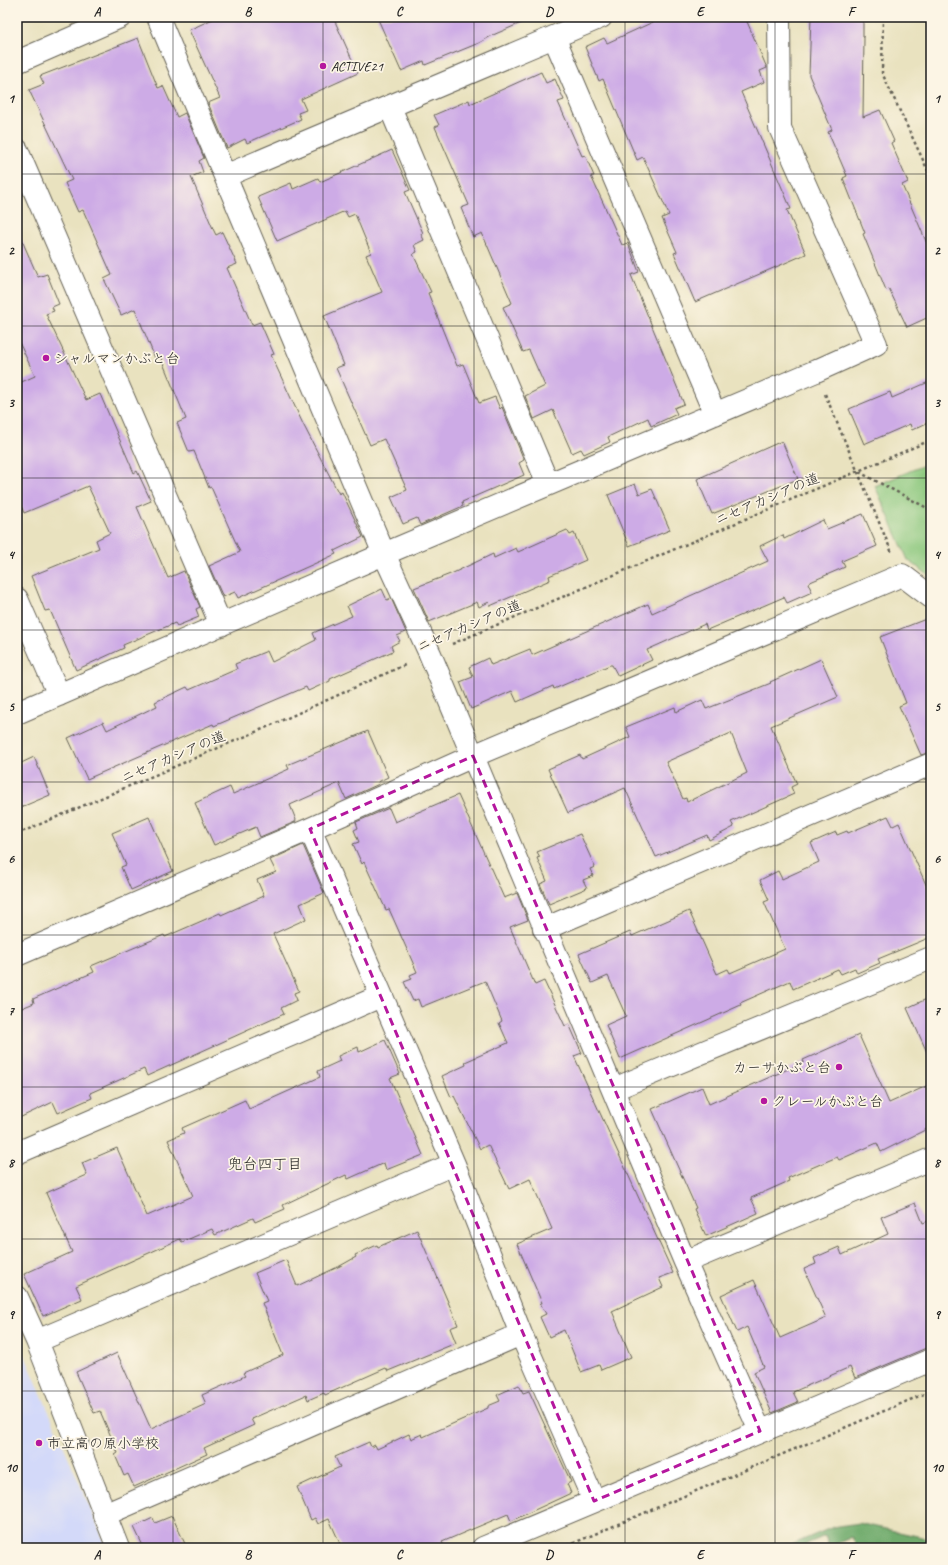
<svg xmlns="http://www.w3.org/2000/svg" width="948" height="1565" font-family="Caveat,'Klee One',sans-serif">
<rect width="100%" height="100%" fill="#fcf5e5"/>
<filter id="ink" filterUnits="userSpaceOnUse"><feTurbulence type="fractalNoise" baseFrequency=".025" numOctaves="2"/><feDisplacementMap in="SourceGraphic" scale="8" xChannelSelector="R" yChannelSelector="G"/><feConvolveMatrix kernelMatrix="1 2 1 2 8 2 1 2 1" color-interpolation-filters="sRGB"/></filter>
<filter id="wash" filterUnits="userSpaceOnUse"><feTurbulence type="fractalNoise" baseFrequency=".012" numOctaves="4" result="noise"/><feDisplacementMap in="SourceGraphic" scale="16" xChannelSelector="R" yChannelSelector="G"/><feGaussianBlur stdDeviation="0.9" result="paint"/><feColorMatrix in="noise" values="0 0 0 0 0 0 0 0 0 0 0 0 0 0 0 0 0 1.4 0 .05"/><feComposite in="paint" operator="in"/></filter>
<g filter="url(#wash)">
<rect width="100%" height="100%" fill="#e9e2bf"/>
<path fill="#d3d9f9" d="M 17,1337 L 107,1548 L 17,1548 Z"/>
<path fill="#8cc87e" stroke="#54724d" d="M 931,462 L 931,577 L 908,560 L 875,486 Z"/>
<path fill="#71ac6d" stroke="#466444" d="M 858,1523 L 931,1539 L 928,1548 L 919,1548 L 902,1544 L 901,1548 L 857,1548 L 852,1537 L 829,1547 L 825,1536 L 797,1548 L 784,1548 L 833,1527 Z"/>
<g id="blocks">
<path fill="#cdabe6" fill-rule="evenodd" d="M 217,17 L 333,17 L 358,73 L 301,99 L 306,110 L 298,113 L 301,119 L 247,143 L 245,139 L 227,148 L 208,103 L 220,98 L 189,30 Z
M 377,17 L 535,17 L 493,35 L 479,43 L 425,65 L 424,61 L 401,71 Z
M 664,17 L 745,17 L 767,68 L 760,71 L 764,82 L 741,92 L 791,209 L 787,210 L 806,254 L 695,302 L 674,253 L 677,252 L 662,218 L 669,215 L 643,157 L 637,160 L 603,79 L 599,81 L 585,47 L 604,38 L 607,43 Z
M 811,17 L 863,17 L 863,37 L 864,37 L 863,117 L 880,110 L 894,141 L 891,143 L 908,182 L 902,185 L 931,253 L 931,316 L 907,327 L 889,289 L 886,290 L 863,234 L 865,233 L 843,178 L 847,176 L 828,132 L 832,130 L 809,75 Z
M 138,38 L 158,88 L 163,86 L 177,117 L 185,113 L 204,158 L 199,161 L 203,172 L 191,177 L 214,231 L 216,235 L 222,232 L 237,264 L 227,268 L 252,325 L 260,322 L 274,354 L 271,355 L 303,424 L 339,494 L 342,492 L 363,537 L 334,551 L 336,554 L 238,598 L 235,592 L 223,597 L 209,566 L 240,552 L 211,487 L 209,488 L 194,451 L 189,452 L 177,423 L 186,419 L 160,356 L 155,358 L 135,309 L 121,315 L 104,279 L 112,275 L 83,210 L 78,212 L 65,183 L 72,180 L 29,90 L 44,84 L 40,76 Z
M 541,72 L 546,83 L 555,79 L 564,100 L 558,102 L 582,156 L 585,155 L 594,176 L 591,176 L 622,245 L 628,243 L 639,272 L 631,275 L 684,404 L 674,408 L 677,414 L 651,426 L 648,418 L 608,437 L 610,442 L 584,454 L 581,449 L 572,453 L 553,410 L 534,419 L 525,396 L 545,386 L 529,350 L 523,352 L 503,307 L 512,303 L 482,233 L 473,237 L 461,208 L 469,205 L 435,127 L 439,125 L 434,115 L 469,100 L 470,104 Z
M 392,150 L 410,190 L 405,192 L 423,233 L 421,234 L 424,240 L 414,245 L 417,252 L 413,254 L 431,292 L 428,293 L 457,366 L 463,364 L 479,403 L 495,397 L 500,409 L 502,407 L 524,460 L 519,463 L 524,475 L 462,502 L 463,506 L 420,525 L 417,518 L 403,524 L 391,497 L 407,490 L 384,439 L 370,445 L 336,368 L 344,365 L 324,316 L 382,292 L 366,255 L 371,253 L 355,214 L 348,217 L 345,211 L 277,241 L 258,197 L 291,183 L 293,189 L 318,178 L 320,182 Z
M 17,229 L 38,277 L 47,274 L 59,304 L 52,307 L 54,311 L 46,314 L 86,400 L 100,394 L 134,473 L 137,471 L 151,501 L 137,507 L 168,578 L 184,571 L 200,607 L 196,609 L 199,617 L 177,626 L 175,623 L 123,645 L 124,648 L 76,670 L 50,610 L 45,611 L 31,576 L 99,548 L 96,540 L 110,533 L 88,486 L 24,513 L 17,495 L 17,384 L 35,376 L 17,338 Z
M 931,381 L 931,421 L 912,430 L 910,424 L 864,444 L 849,409 L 890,392 L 892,398 Z
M 782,441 L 798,479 L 712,514 L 697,479 Z
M 635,484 L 639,494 L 652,489 L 670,530 L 629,546 L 608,495 Z
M 863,514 L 877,546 L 842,561 L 845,567 L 808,583 L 812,592 L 787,603 L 784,597 L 707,630 L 705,624 L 647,650 L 652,660 L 618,676 L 612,665 L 610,665 L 554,689 L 553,686 L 517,702 L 512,691 L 471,709 L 460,682 L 473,677 L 469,667 L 488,658 L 491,665 L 530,649 L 532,655 L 648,604 L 652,613 L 768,561 L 760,546 L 783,535 L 784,539 L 823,520 L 827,529 Z
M 567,530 L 570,535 L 574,533 L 586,560 L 549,576 L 550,580 L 490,606 L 489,602 L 479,607 L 477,602 L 429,622 L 414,588 L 453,573 L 493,554 L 494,558 L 516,548 L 518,552 Z
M 382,589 L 387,600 L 391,598 L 406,632 L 397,636 L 400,641 L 391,646 L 393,651 L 330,679 L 330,681 L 308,691 L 306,687 L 214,726 L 213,724 L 87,779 L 68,738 L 103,722 L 107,730 L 157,706 L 155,702 L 187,687 L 189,690 L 237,669 L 235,664 L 267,651 L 272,662 L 316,640 L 313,633 L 352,616 L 347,606 Z
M 931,617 L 931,752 L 921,755 L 899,706 L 906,703 L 880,637 Z
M 821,659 L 838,697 L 771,726 L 797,784 L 791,787 L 794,794 L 731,822 L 734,827 L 709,840 L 707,835 L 656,857 L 625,788 L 568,813 L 548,769 L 580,755 L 582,759 L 630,737 L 626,727 L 675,707 L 676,712 L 702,700 L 706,709 L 771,683 L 770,682 ZM 731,733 L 747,773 L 687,802 L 686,798 L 683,799 L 666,762 Z
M 368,731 L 388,777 L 378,782 L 379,784 L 346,799 L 339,783 L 290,805 L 296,820 L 295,822 L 260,837 L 256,827 L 214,845 L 195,803 L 230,787 L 233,794 L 289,769 L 287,765 Z
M 34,757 L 50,795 L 17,809 L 17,765 Z
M 458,795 L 504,898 L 517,893 L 528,920 L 510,927 L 535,985 L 544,981 L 565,1026 L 569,1024 L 582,1053 L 574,1056 L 673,1273 L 659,1278 L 663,1287 L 612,1311 L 631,1357 L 601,1370 L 599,1365 L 581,1372 L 564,1330 L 549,1337 L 540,1317 L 546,1314 L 540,1303 L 542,1303 L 517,1244 L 552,1229 L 530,1179 L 509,1189 L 488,1145 L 480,1149 L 454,1096 L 451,1097 L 442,1076 L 466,1065 L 465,1062 L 508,1043 L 499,1023 L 502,1021 L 485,981 L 421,1007 L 418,999 L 413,1001 L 404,982 L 412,979 L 410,975 L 417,972 L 389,909 L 386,910 L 364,862 L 362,864 L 353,844 L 359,842 L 354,830 L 358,828 L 356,822 L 389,808 L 395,822 Z
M 888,816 L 893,826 L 899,823 L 931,896 L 931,937 L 878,959 L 880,963 L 857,973 L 855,968 L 841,974 L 838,969 L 793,989 L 790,981 L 740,1003 L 741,1005 L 620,1059 L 606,1025 L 626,1016 L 608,976 L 592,983 L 579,954 L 630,932 L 632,936 L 689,911 L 717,974 L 728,969 L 730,973 L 785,949 L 764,902 L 769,900 L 760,880 L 778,871 L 782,879 L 819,862 L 811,843 L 836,832 L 837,835 L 847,831 L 848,833 Z
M 149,817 L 173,871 L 131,890 L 121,867 L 126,865 L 112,833 Z
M 580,834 L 595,867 L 590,869 L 593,876 L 583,880 L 587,888 L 549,904 L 540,884 L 547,881 L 537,858 L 540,857 L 537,852 Z
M 303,845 L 324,893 L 300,904 L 306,919 L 273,934 L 299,991 L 294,993 L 297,1000 L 281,1008 L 284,1014 L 147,1076 L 144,1069 L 90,1093 L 92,1098 L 58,1113 L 53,1102 L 17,1119 L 17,1010 L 34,1003 L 33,999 L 94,972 L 91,966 L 164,935 L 165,937 L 220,913 L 221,915 L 264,896 L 257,880 L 276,872 L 270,860 Z
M 931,997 L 931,1061 L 907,1008 Z
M 859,1035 L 889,1103 L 931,1084 L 931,1127 L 881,1152 L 877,1143 L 839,1160 L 837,1157 L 788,1178 L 789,1181 L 751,1198 L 758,1213 L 706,1236 L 694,1209 L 696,1208 L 652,1109 L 702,1087 L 709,1104 L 804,1062 L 803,1060 Z
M 385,1040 L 400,1074 L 390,1078 L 423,1155 L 386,1170 L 384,1163 L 348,1179 L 346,1175 L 283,1205 L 285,1209 L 255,1222 L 253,1218 L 215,1235 L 212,1229 L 182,1242 L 180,1239 L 76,1286 L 82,1299 L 43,1316 L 24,1274 L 72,1252 L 46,1193 L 87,1175 L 82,1163 L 117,1148 L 147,1216 L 193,1196 L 168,1140 L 184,1133 L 182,1128 L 245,1100 L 249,1109 L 320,1077 L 318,1071 L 340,1061 L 338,1056 L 358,1047 L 359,1052 Z
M 915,1203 L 923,1223 L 931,1220 L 931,1346 L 855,1378 L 850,1367 L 793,1392 L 798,1402 L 772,1413 L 754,1372 L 764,1367 L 747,1327 L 737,1332 L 721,1295 L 754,1280 L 780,1338 L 826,1318 L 804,1269 L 816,1264 L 814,1258 L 839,1247 L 842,1255 L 888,1234 L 881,1217 Z
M 417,1230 L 458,1325 L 450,1328 L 456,1343 L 388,1371 L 386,1368 L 325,1395 L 324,1393 L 308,1400 L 306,1395 L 251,1419 L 254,1425 L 204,1448 L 207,1454 L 134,1487 L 128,1474 L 124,1476 L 115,1455 L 118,1453 L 100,1411 L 94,1413 L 76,1372 L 117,1353 L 151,1429 L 206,1404 L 202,1395 L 245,1376 L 243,1373 L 283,1355 L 262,1303 L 267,1301 L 255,1273 L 286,1260 L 297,1286 L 340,1266 L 356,1257 L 355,1255 L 377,1245 L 378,1247 Z
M 519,1385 L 523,1393 L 529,1391 L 571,1482 L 567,1484 L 571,1493 L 511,1521 L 508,1514 L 442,1542 L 445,1548 L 342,1548 L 329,1519 L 318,1524 L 315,1518 L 311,1520 L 297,1487 L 340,1467 L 335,1457 L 369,1442 L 371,1447 L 375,1445 L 377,1449 L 409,1434 L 411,1439 L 422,1434 L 423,1437 L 488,1408 L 488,1406 L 500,1401 L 497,1395 Z
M 172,1516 L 187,1548 L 144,1548 L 134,1527 L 153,1518 L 155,1523 Z"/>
</g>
</g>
<g filter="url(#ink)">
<use href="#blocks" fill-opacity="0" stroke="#646155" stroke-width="1"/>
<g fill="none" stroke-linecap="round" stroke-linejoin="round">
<g stroke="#646155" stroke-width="24">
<path id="minor" d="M 158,17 L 384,554 L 430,654 L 685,1262 L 760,1431
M 554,37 L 715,414
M 17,62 L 120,17
M 390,107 L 548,484
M 17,150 L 221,625
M 225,176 L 601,17
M 17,599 L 59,695
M 17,713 L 384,554 L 816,371 L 876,344 L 780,128 L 779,17
M 310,829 L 454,1164 L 521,1334 L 594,1501
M 544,929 L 931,764
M 17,955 L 310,829 L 473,756 L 902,575 L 931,597
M 614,1089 L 931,958
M 17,1153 L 381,996
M 685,1262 L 931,1159
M 17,1297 L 37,1341 L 118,1548
M 37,1341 L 454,1164
M 104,1515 L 521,1334
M 483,1548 L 931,1360"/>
</g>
<path stroke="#646155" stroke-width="2.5" stroke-dasharray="3 3" stroke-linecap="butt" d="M 883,17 L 882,73 L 931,177
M 825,394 L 892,553
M 859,472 L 931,510
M 452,644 L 931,440
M 17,834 L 265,728 L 407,664
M 562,1548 L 931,1391"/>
<use href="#minor" stroke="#fff" stroke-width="22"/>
</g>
</g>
<path fill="none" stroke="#b5179e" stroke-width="3" stroke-dasharray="8 5" stroke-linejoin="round" d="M 473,756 L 760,1431 L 594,1501 L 310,829 Z"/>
<path fill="none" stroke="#1c1c1c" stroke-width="1" stroke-opacity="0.55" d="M 173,17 L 173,1548M 323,17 L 323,1548M 474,17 L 474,1548M 625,17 L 625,1548M 775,17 L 775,1548M 17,174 L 931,174M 17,326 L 931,326M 17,478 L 931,478M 17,630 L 931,630M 17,782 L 931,782M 17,935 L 931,935M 17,1087 L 931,1087M 17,1239 L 931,1239M 17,1391 L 931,1391"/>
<g fill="#b5179e" stroke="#fcf5e5" stroke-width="1.5">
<circle cx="323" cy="66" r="4"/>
<circle cx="46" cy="358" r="4"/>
<circle cx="839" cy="1067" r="4"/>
<circle cx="764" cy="1101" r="4"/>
<circle cx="39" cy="1443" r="4"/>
</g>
<g text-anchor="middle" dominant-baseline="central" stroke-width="3.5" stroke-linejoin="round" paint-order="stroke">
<g font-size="14" fill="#1c1c1c" stroke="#fcf5e5" text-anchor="start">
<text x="331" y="66">ACTIVE21</text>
<text x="54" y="358">シャルマンかぶと台</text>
<text x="831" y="1067" text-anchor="end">カーサかぶと台</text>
<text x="772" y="1101">クレールかぶと台</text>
<text x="47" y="1443">市立高の原小学校</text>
</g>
<g font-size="14" fill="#1c1c1c" stroke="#fcf5e5">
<text transform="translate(767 499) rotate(-23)">ニセアカシアの道</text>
<text transform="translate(469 626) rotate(-23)">ニセアカシアの道</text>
<text transform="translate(173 757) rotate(-23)">ニセアカシアの道</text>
</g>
<g font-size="15" fill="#1c1c1c" stroke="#fcf5e5">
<text x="265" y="1164">兜台四丁目</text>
</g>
</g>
<rect width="948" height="1565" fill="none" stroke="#fcf5e5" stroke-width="44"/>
<rect x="22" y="22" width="904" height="1521" fill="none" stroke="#1c1c1c" stroke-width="1.5"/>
<g font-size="13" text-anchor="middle" font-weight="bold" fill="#1c1c1c">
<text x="97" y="16">A</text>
<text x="248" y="16">B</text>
<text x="399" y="16">C</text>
<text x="549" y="16">D</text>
<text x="700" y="16">E</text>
<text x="851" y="16">F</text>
<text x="11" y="103">1</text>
<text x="937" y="103">1</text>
<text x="11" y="255">2</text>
<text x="937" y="255">2</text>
<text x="11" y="407">3</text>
<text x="937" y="407">3</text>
<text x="11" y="559">4</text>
<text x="937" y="559">4</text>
<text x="11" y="711">5</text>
<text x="937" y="711">5</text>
<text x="11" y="863">6</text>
<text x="937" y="863">6</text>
<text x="11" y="1015">7</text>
<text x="937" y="1015">7</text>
<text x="11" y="1167">8</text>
<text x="937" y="1167">8</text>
<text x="11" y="1319">9</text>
<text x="937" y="1319">9</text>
<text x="11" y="1472">10</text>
<text x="937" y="1472">10</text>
<text x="97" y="1559">A</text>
<text x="248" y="1559">B</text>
<text x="399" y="1559">C</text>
<text x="549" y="1559">D</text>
<text x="700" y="1559">E</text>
<text x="851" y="1559">F</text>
</g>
</svg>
